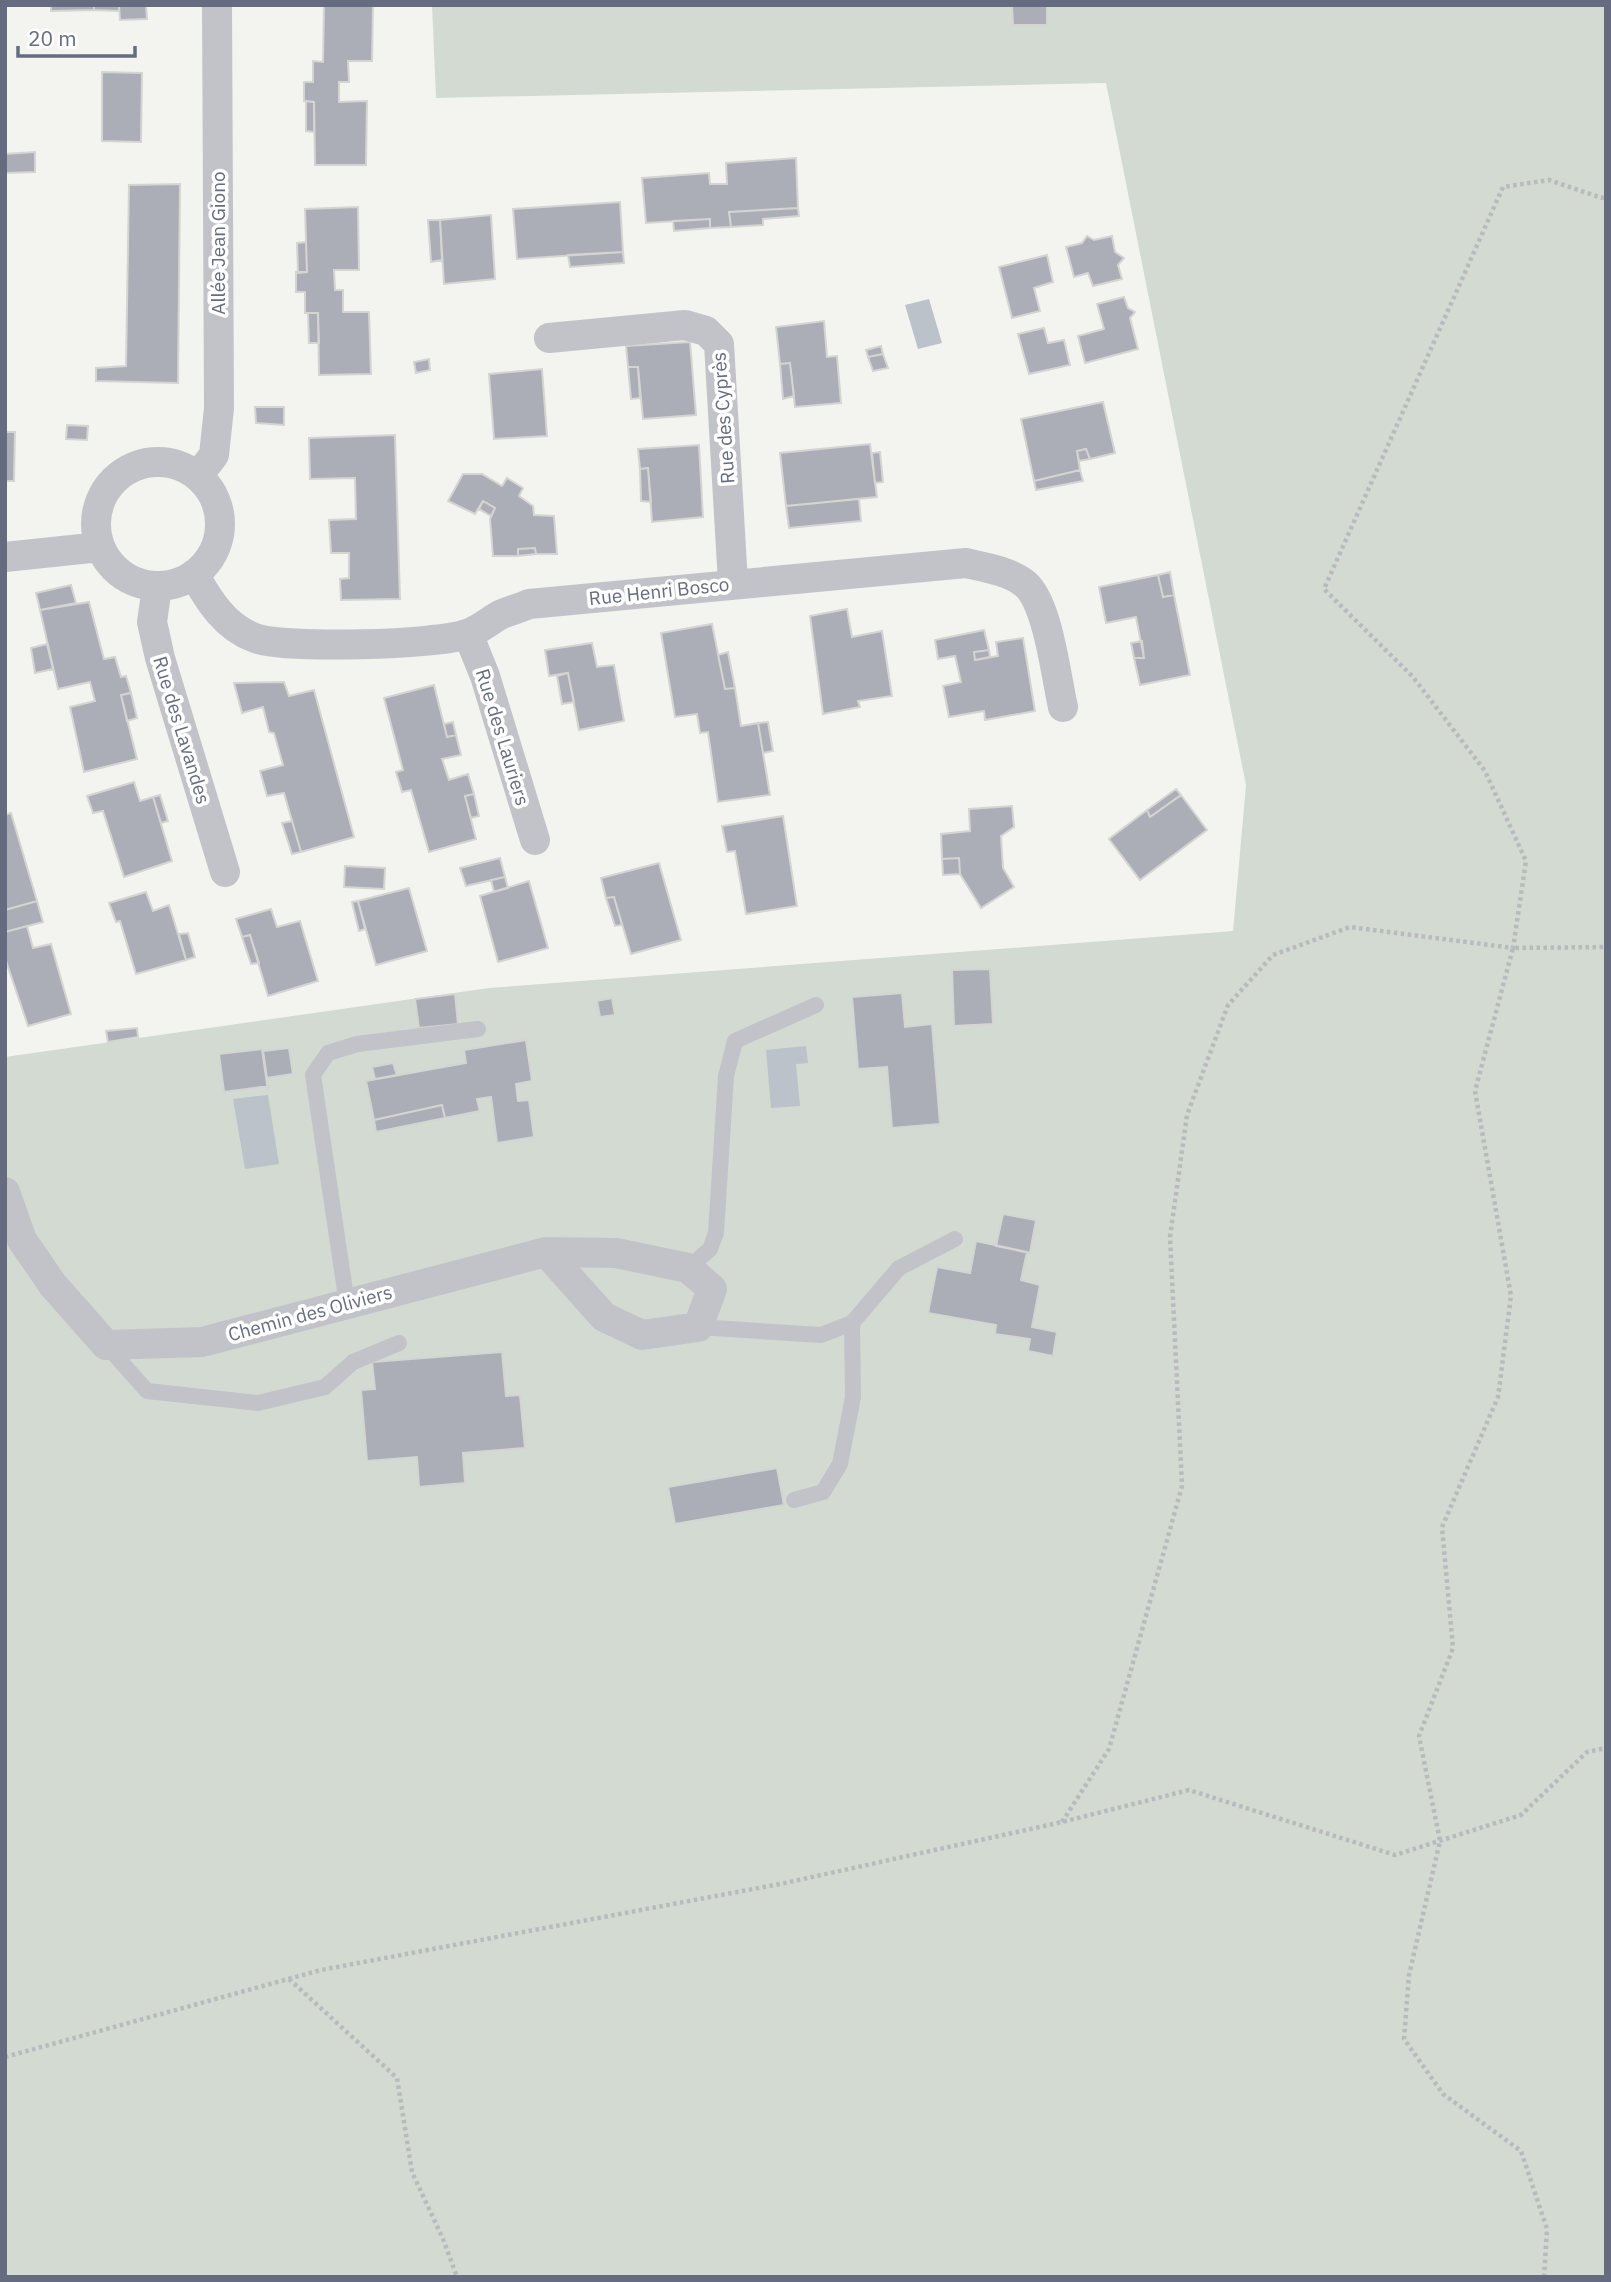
<svg xmlns="http://www.w3.org/2000/svg" width="1611" height="2282" font-family="'IBM Plex Sans',sans-serif">
<rect width="100%" height="100%" fill="#f3f4f0"/>
<path fill="#d3dad2" d="M 432,5 L 1606,5 L 1606,2277 L 5,2277 L 5,1057 L 489,988 L 1233,931 L 1246,785 L 1106,83 L 436,98 Z"/>
<path fill="#bbc2ca" d="M 929,299 L 942,343 L 918,349 L 905,305 Z
M 806,1046 L 808,1063 L 796,1064 L 800,1106 L 771,1108 L 766,1050 Z
M 268,1095 L 279,1164 L 245,1169 L 233,1099 Z"/>
<path fill="#abaeb6" stroke="#d4d5d3" stroke-width="2" d="M 51,5 L 94,5 L 94,10 L 51,11 Z
M 94,5 L 119,5 L 119,11 L 94,10 Z
M 119,5 L 146,5 L 147,19 L 120,20 Z
M 324,5 L 373,5 L 372,61 L 348,61 L 349,82 L 339,82 L 339,102 L 367,101 L 366,165 L 315,165 L 314,102 L 304,101 L 304,82 L 313,82 L 313,61 L 323,62 Z
M 1012,5 L 1047,5 L 1047,25 L 1013,25 Z
M 102,72 L 142,73 L 141,142 L 102,141 Z
M 306,101 L 314,102 L 314,132 L 306,131 Z
M 35,152 L 35,172 L 5,173 L 5,154 Z
M 796,158 L 798,208 L 729,212 L 731,227 L 710,228 L 710,219 L 646,223 L 642,178 L 709,173 L 710,184 L 727,184 L 726,163 Z
M 180,184 L 178,383 L 96,381 L 96,368 L 126,366 L 129,185 Z
M 620,202 L 623,252 L 517,259 L 513,209 Z
M 358,207 L 359,270 L 334,270 L 335,290 L 343,290 L 343,312 L 369,312 L 371,374 L 319,375 L 318,313 L 305,313 L 305,292 L 296,292 L 296,272 L 307,272 L 305,209 Z
M 798,208 L 799,216 L 763,219 L 763,225 L 731,227 L 729,212 Z
M 491,215 L 495,279 L 444,284 L 440,220 Z
M 710,219 L 710,228 L 674,231 L 673,221 Z
M 428,220 L 440,220 L 442,260 L 431,262 Z
M 1087,236 L 1094,240 L 1112,236 L 1115,252 L 1124,258 L 1118,265 L 1122,279 L 1093,286 L 1088,273 L 1074,277 L 1066,247 L 1082,243 Z
M 306,242 L 307,272 L 298,273 L 297,243 Z
M 623,252 L 624,263 L 570,267 L 568,255 Z
M 1047,255 L 1053,282 L 1034,288 L 1040,311 L 1012,318 L 999,267 Z
M 1124,297 L 1128,308 L 1135,312 L 1130,318 L 1138,349 L 1085,363 L 1078,336 L 1104,329 L 1097,304 Z
M 308,313 L 318,313 L 319,343 L 309,343 Z
M 824,321 L 827,357 L 837,356 L 841,403 L 795,407 L 790,363 L 780,364 L 776,327 Z
M 1044,328 L 1048,343 L 1064,340 L 1070,365 L 1029,374 L 1018,334 Z
M 690,342 L 696,415 L 643,419 L 638,367 L 628,367 L 626,346 Z
M 881,346 L 883,354 L 868,357 L 866,350 Z
M 883,354 L 888,368 L 873,371 L 868,357 Z
M 429,359 L 430,370 L 416,373 L 414,362 Z
M 790,363 L 794,396 L 783,399 L 780,364 Z
M 628,367 L 638,367 L 640,398 L 631,399 Z
M 542,369 L 547,436 L 494,439 L 489,374 Z
M 1103,402 L 1115,453 L 1090,459 L 1086,449 L 1077,451 L 1080,470 L 1034,481 L 1021,419 Z
M 255,407 L 284,407 L 284,425 L 256,423 Z
M 67,425 L 88,426 L 87,440 L 66,439 Z
M 5,432 L 15,432 L 14,481 L 5,481 Z
M 395,435 L 400,599 L 341,600 L 340,579 L 349,578 L 349,553 L 331,553 L 329,520 L 356,519 L 355,478 L 310,479 L 309,438 Z
M 870,444 L 877,497 L 786,506 L 780,453 Z
M 699,445 L 703,517 L 652,522 L 648,468 L 640,469 L 638,449 Z
M 1086,449 L 1090,459 L 1079,461 L 1077,451 Z
M 880,452 L 883,482 L 875,483 L 872,453 Z
M 648,468 L 651,502 L 641,501 L 640,469 Z
M 1080,470 L 1083,481 L 1036,490 L 1034,481 Z
M 463,474 L 482,474 L 502,486 L 507,478 L 523,488 L 519,496 L 533,506 L 534,515 L 554,516 L 557,554 L 536,554 L 535,548 L 518,549 L 518,556 L 493,556 L 490,519 L 495,508 L 483,501 L 475,514 L 448,501 Z
M 859,499 L 861,521 L 789,528 L 786,506 Z
M 483,501 L 495,508 L 491,516 L 479,509 Z
M 535,548 L 536,554 L 518,556 L 518,549 Z
M 1170,572 L 1174,595 L 1163,597 L 1158,575 Z
M 1158,575 L 1163,597 L 1174,595 L 1190,675 L 1140,685 L 1134,658 L 1144,658 L 1136,617 L 1106,623 L 1099,587 Z
M 71,585 L 76,603 L 40,610 L 36,593 Z
M 89,602 L 104,659 L 115,657 L 121,677 L 126,676 L 131,693 L 121,695 L 137,759 L 84,772 L 70,707 L 95,701 L 90,682 L 58,689 L 40,610 Z
M 847,609 L 852,637 L 882,631 L 892,696 L 858,701 L 860,707 L 823,714 L 810,616 Z
M 712,624 L 725,689 L 735,688 L 741,726 L 758,723 L 770,795 L 718,802 L 708,732 L 700,733 L 697,714 L 675,717 L 661,633 Z
M 984,630 L 989,650 L 974,652 L 975,660 L 998,656 L 996,642 L 1023,638 L 1035,711 L 985,720 L 984,711 L 949,717 L 943,686 L 961,682 L 955,656 L 938,659 L 935,640 Z
M 1142,641 L 1144,658 L 1134,658 L 1131,643 Z
M 592,643 L 597,667 L 614,665 L 624,721 L 579,730 L 568,673 L 549,676 L 545,650 Z
M 47,644 L 53,669 L 35,673 L 31,648 Z
M 989,650 L 990,657 L 975,660 L 974,652 Z
M 728,652 L 735,688 L 725,689 L 718,655 Z
M 568,673 L 574,702 L 562,704 L 557,676 Z
M 284,682 L 289,696 L 314,690 L 354,837 L 301,852 L 284,793 L 267,796 L 260,771 L 283,765 L 274,733 L 269,732 L 263,707 L 242,713 L 234,683 Z
M 434,685 L 447,737 L 456,735 L 461,755 L 442,759 L 449,780 L 468,774 L 474,794 L 465,796 L 476,839 L 429,852 L 411,790 L 402,792 L 396,772 L 403,770 L 384,698 Z
M 131,693 L 137,718 L 127,721 L 121,695 Z
M 453,722 L 456,735 L 447,737 L 444,724 Z
M 768,722 L 773,751 L 763,753 L 758,723 Z
M 134,782 L 140,801 L 153,797 L 172,861 L 124,877 L 103,811 L 93,813 L 87,796 Z
M 1176,789 L 1181,795 L 1150,817 L 1147,810 Z
M 474,794 L 479,816 L 471,818 L 465,796 Z
M 160,795 L 168,821 L 161,823 L 153,797 Z
M 1181,795 L 1207,830 L 1140,880 L 1109,839 L 1147,810 L 1150,817 Z
M 1012,806 L 1014,827 L 1001,836 L 1003,868 L 1014,887 L 981,908 L 960,874 L 959,858 L 942,859 L 941,834 L 970,831 L 969,809 Z
M 11,813 L 37,901 L 5,910 L 5,815 Z
M 783,816 L 797,906 L 746,914 L 735,851 L 727,852 L 722,826 Z
M 292,821 L 301,852 L 292,854 L 282,823 Z
M 500,858 L 505,877 L 466,886 L 460,868 Z
M 959,858 L 960,874 L 943,875 L 942,859 Z
M 659,863 L 681,940 L 631,954 L 614,897 L 606,898 L 601,878 Z
M 345,866 L 385,868 L 384,889 L 344,887 Z
M 505,877 L 508,888 L 494,892 L 491,880 Z
M 529,881 L 548,948 L 498,962 L 480,896 Z
M 409,888 L 427,951 L 376,965 L 358,901 Z
M 146,892 L 153,911 L 169,905 L 186,960 L 136,974 L 120,921 L 116,922 L 109,903 Z
M 614,897 L 622,925 L 615,926 L 606,898 Z
M 37,901 L 43,922 L 5,932 L 5,910 Z
M 358,901 L 365,929 L 359,931 L 352,902 Z
M 271,909 L 277,927 L 300,921 L 318,981 L 268,996 L 250,935 L 242,937 L 236,919 Z
M 27,926 L 33,948 L 51,944 L 71,1014 L 28,1026 L 5,958 L 5,932 Z
M 188,933 L 195,957 L 186,960 L 179,934 Z
M 250,935 L 259,963 L 251,964 L 242,937 Z
M 990,969 L 993,1024 L 954,1026 L 952,970 Z
M 902,993 L 905,1027 L 932,1024 L 940,1124 L 892,1128 L 887,1067 L 858,1069 L 852,997 Z
M 455,994 L 458,1024 L 419,1028 L 415,999 Z
M 612,998 L 615,1015 L 600,1017 L 597,1001 Z
M 137,1028 L 138,1037 L 108,1042 L 106,1031 Z
M 526,1040 L 532,1081 L 516,1084 L 518,1101 L 529,1100 L 534,1137 L 497,1143 L 491,1097 L 477,1099 L 480,1111 L 445,1118 L 442,1105 L 374,1120 L 366,1081 L 466,1063 L 464,1050 Z
M 289,1048 L 293,1074 L 267,1078 L 263,1051 Z
M 262,1049 L 268,1091 L 268,1086 L 224,1092 L 219,1054 Z
M 393,1063 L 397,1075 L 375,1079 L 372,1067 Z
M 442,1105 L 445,1118 L 376,1132 L 374,1120 Z
M 1003,1214 L 1036,1220 L 1030,1253 L 996,1246 Z
M 976,1241 L 1027,1252 L 1021,1280 L 1040,1285 L 1032,1327 L 1057,1332 L 1053,1356 L 1028,1351 L 1030,1339 L 995,1334 L 996,1325 L 928,1313 L 937,1267 L 970,1273 Z
M 502,1352 L 506,1396 L 520,1395 L 525,1448 L 463,1453 L 465,1483 L 419,1487 L 417,1457 L 367,1461 L 361,1390 L 375,1389 L 372,1362 Z
M 777,1468 L 784,1505 L 675,1524 L 668,1487 Z"/>
<g fill="none" stroke-linecap="round" stroke-linejoin="round">
<path stroke="#b9babd" stroke-width="4.5" stroke-dasharray="3.5 3.5" stroke-linecap="butt" d="M 1062,1822 L 1109,1749 L 1182,1486 L 1170,1237 L 1187,1115 L 1228,1005 L 1273,955 L 1350,927 L 1513,948 L 1526,861 L 1485,771 L 1413,677 L 1324,589 L 1503,187 L 1549,180 L 1602,198 L 1606,195
M 289,1979 L 397,2078 L 412,2172 L 443,2239 L 457,2277
M 5,2057 L 321,1970 L 785,1883 L 1062,1822 L 1189,1790 L 1395,1855 L 1521,1815 L 1587,1752 L 1606,1748
M 1544,2277 L 1547,2229 L 1521,2151 L 1443,2094 L 1404,2039 L 1409,1975 L 1440,1841 L 1419,1736 L 1453,1648 L 1442,1527 L 1498,1397 L 1511,1296 L 1475,1091 L 1513,948 L 1606,947"/>
<path stroke="#c2c3c8" stroke-width="16" d="M 688,1268 L 710,1249 L 716,1233 L 726,1076 L 735,1041 L 816,1005
M 347,1304 L 313,1075 L 328,1053 L 357,1044 L 478,1029
M 698,1327 L 821,1335 L 852,1323 L 899,1268 L 955,1239
M 106,1345 L 147,1391 L 258,1403 L 325,1387 L 353,1362 L 399,1343
M 794,1500 L 823,1492 L 840,1464 L 853,1397 L 852,1323"/>
<path stroke="#c2c3c8" stroke-width="30" d="M 549,338 L 685,325 L 706,331 L 719,344 L 733,583
M96 524a62 62 0 1 1 124 0a62 62 0 1 1-124 0Z
M 198,476 L 214,455 L 219,408 L 217,5
M 5,557 L 100,547
M 194,574 C 209,601 225,627 255,638 C 286,649 436,645 467,634 C 479,630 489,621 500,615 C 509,611 520,608 529,604 L 966,563 C 984,567 1009,571 1024,583 C 1048,601 1056,677 1063,707
M 157,587 L 152,622 L 160,658 L 225,872
M 468,634 L 485,676 L 535,840
M 5,1192 L 22,1240 L 53,1285 L 106,1345 L 202,1342 L 546,1252 L 616,1253 L 688,1268 L 712,1289 L 698,1327 L 642,1335 L 604,1317 L 546,1252"/>
</g>
<g text-anchor="middle" dominant-baseline="central" stroke-width="7" stroke-linejoin="round" paint-order="stroke">
<g font-size="19" fill="#656c7f" stroke="#fff">
<text transform="translate(218 243) rotate(-90)">Allée Jean Giono</text>
<text transform="translate(723 418) rotate(-94)">Rue des Cyprès</text>
<text transform="translate(659 591) rotate(-6)">Rue Henri Bosco</text>
<text transform="translate(182 730) rotate(73)">Rue des Lavandes</text>
<text transform="translate(503 737) rotate(73)">Rue des Lauriers</text>
<text transform="translate(310 1313) rotate(-15)">Chemin des Oliviers</text>
</g>
</g>
<rect width="1611" height="2282" fill="none" stroke="#656c7f" stroke-width="14"/>
<path d="M18 46v10h117v-10" fill="none" stroke="#656c7f" stroke-width="3.5"/>
<text x="28" y="46" font-size="21" fill="#656c7f" stroke="#ffffff" stroke-width="5" paint-order="stroke">20 m</text>
</svg>
